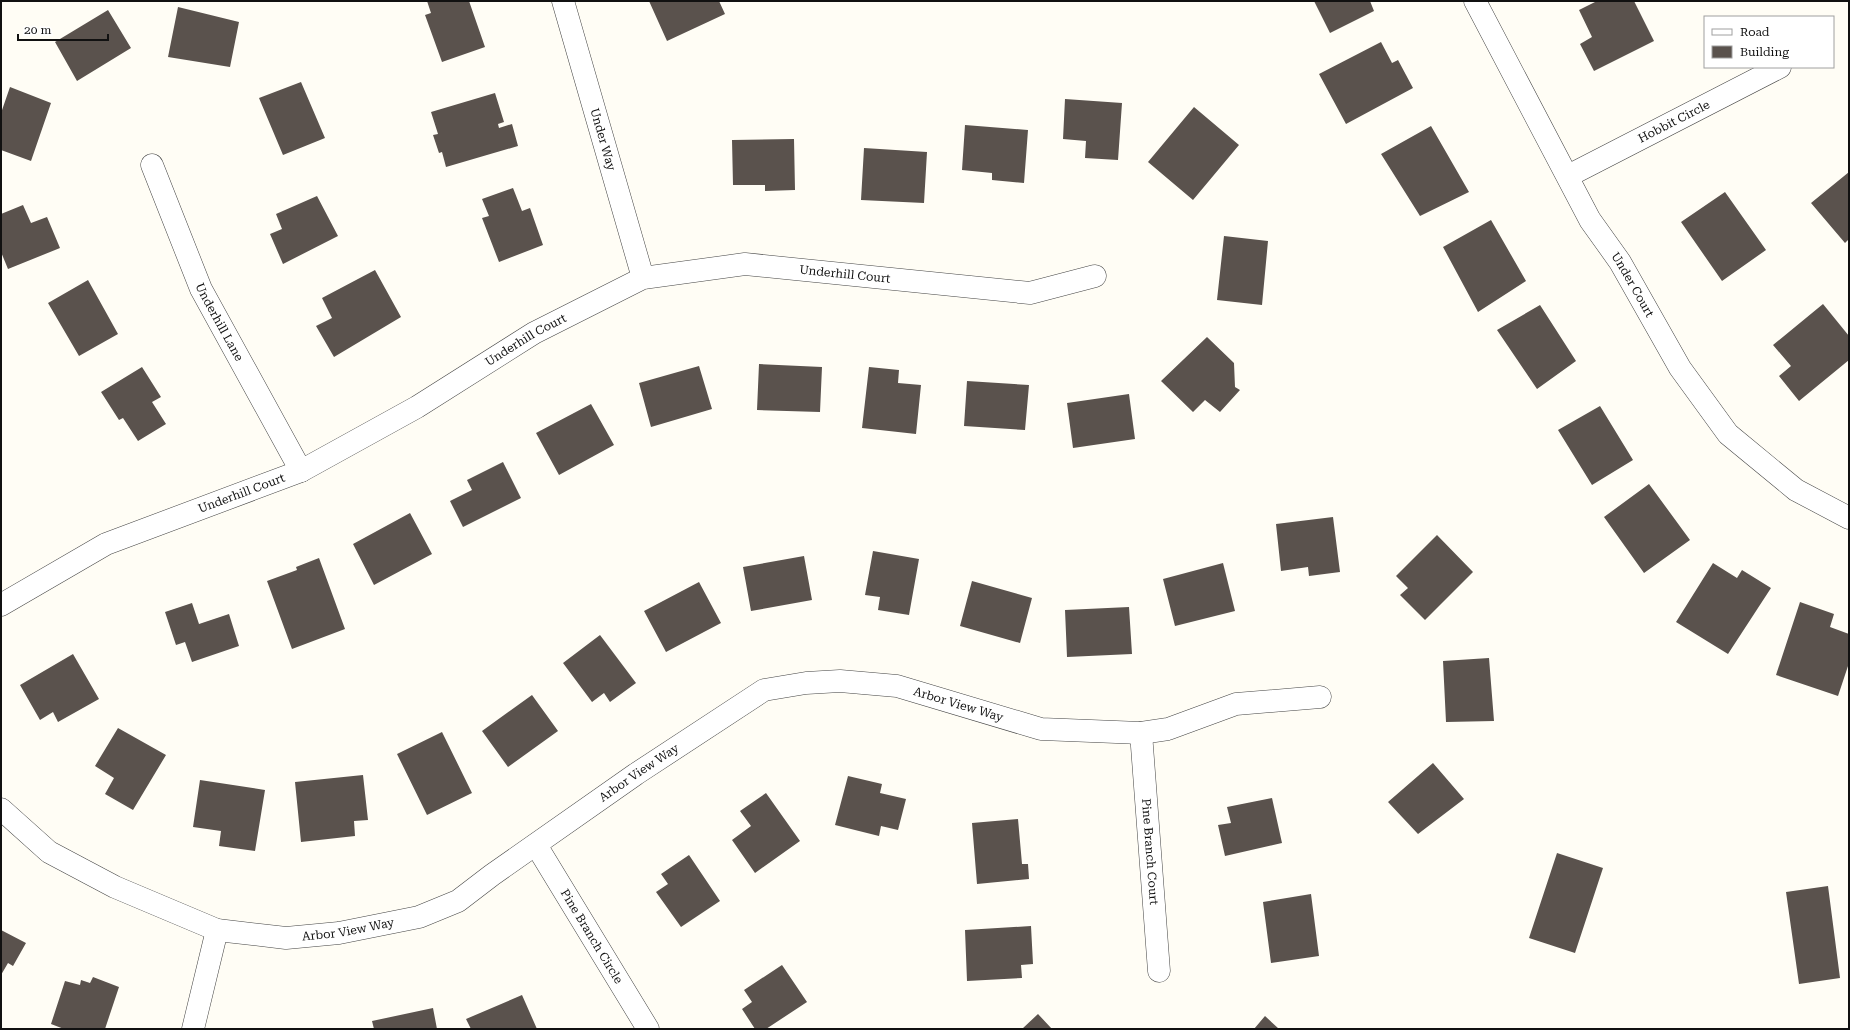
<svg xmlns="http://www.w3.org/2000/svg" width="1850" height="1030" font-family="'Roboto Serif',serif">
<rect width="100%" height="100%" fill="#fffdf5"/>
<path fill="#5a524d" d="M 427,1 L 469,1 L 485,47 L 442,62 L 425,15 L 431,13 Z
M 649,1 L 719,1 L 725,14 L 667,41 Z
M 1314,1 L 1370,1 L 1374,11 L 1330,33 Z
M 1597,1 L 1634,1 L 1654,41 L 1594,71 L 1580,44 L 1592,37 L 1579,10 Z
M 178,7 L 239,22 L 230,67 L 168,57 Z
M 108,10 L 131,48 L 77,81 L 55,42 Z
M 1381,42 L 1392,63 L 1398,60 L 1413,88 L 1346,124 L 1319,74 Z
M 301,82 L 325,138 L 283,155 L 259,98 Z
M 10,87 L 51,103 L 31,161 L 1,150 L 1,113 Z
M 495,93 L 504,122 L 498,124 L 499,128 L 512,124 L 518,146 L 446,167 L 442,152 L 439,153 L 433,135 L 438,134 L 431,112 Z
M 1065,99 L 1122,103 L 1118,160 L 1085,158 L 1086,141 L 1063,139 Z
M 1194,107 L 1239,145 L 1193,200 L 1148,162 Z
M 965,125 L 1028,130 L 1024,183 L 992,180 L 992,173 L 962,170 Z
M 1431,126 L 1469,192 L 1420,216 L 1381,154 Z
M 794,139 L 795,190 L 765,191 L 765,185 L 733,185 L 732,140 Z
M 864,148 L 927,152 L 924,203 L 861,200 Z
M 1849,172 L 1849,239 L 1845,243 L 1811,203 Z
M 513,188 L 522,211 L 530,208 L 543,245 L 499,262 L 482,218 L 489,216 L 482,199 Z
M 1725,192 L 1766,250 L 1722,281 L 1681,222 Z
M 317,196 L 338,236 L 283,264 L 270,234 L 282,229 L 276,214 Z
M 23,205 L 31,223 L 47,217 L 60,248 L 8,269 L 1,252 L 1,214 Z
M 1491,220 L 1526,281 L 1478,312 L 1443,247 Z
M 1224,236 L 1268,241 L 1262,305 L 1217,300 Z
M 375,270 L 401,317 L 334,357 L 316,326 L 332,318 L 322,298 Z
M 88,280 L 118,334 L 79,356 L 48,303 Z
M 1823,304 L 1849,336 L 1849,360 L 1799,401 L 1779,376 L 1791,366 L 1773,345 Z
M 1540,305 L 1576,361 L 1537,389 L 1497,330 Z
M 1207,337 L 1234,363 L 1235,387 L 1240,390 L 1220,412 L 1205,400 L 1193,412 L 1161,381 Z
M 759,364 L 822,367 L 820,412 L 757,410 Z
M 699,366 L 712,409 L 651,427 L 639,383 Z
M 142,367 L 161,397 L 152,402 L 166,424 L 138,441 L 123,418 L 119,420 L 101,392 Z
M 869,367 L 899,370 L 898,383 L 921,385 L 916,434 L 862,428 Z
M 967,381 L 1029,385 L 1025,430 L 964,426 Z
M 1129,394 L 1135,439 L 1073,448 L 1067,403 Z
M 591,404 L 614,445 L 559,475 L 536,433 Z
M 1600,406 L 1633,460 L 1592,485 L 1558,430 Z
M 503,462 L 521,498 L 463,527 L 450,501 L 472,490 L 467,480 Z
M 1649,484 L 1690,540 L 1644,573 L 1604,517 Z
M 410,513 L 432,554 L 374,585 L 353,544 Z
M 1333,517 L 1340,572 L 1309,576 L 1308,567 L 1281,571 L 1276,524 Z
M 1437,535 L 1473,572 L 1425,620 L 1400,595 L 1408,588 L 1396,576 Z
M 873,551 L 919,559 L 909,615 L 878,610 L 880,597 L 865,595 Z
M 804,556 L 812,600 L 751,611 L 743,567 Z
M 319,558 L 345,629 L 292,649 L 267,581 L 297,570 L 296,567 Z
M 1223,563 L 1235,611 L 1175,626 L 1163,579 Z
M 1713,563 L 1737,578 L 1742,570 L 1771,588 L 1728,654 L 1676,622 Z
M 972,581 L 1032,598 L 1020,643 L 960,626 Z
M 699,582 L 721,623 L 666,652 L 644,611 Z
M 1800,602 L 1834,614 L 1830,627 L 1849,634 L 1849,663 L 1838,696 L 1776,675 Z
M 192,603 L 199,624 L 229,614 L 239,646 L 192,662 L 185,642 L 176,645 L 165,612 Z
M 1129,607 L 1132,654 L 1067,657 L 1065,610 Z
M 600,635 L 636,683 L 610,702 L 604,693 L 592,702 L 563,663 Z
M 73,654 L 99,699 L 58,722 L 53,712 L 40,720 L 20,685 Z
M 1489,658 L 1494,721 L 1446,722 L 1443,661 Z
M 532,695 L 558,731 L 508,767 L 482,731 Z
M 118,728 L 166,755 L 133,810 L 105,794 L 114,778 L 95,766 Z
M 442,732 L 472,793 L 427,815 L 397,754 Z
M 1433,763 L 1464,799 L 1418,834 L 1388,802 Z
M 363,775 L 368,820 L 354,821 L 355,836 L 301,842 L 295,782 Z
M 848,776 L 882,784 L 880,793 L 906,799 L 898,830 L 881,826 L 879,836 L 835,825 Z
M 200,780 L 265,790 L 255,851 L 219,846 L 221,831 L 193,827 Z
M 766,793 L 800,841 L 755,873 L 732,840 L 751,826 L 740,811 Z
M 1272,798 L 1282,843 L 1225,856 L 1218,825 L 1231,823 L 1227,807 Z
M 1018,819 L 1022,864 L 1028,864 L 1029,879 L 977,884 L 972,823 Z
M 1557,853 L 1603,868 L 1575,953 L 1529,938 Z
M 689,855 L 720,901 L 681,927 L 656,892 L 668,884 L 661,874 Z
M 1828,886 L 1840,978 L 1799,984 L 1786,892 Z
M 1311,894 L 1319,956 L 1271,963 L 1263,902 Z
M 1031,926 L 1033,964 L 1021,965 L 1022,978 L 967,981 L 965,930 Z
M 1,930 L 26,943 L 13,966 L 8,963 L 1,975 Z
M 782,965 L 807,1002 L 766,1029 L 755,1029 L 742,1009 L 752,1002 L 744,990 Z
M 93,977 L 119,987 L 105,1029 L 64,1029 L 51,1024 L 65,981 L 80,985 L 81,980 L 90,983 Z
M 522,995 L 537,1029 L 471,1029 L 466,1019 Z
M 433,1008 L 437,1029 L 374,1029 L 372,1021 Z
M 1038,1014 L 1052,1029 L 1022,1029 Z
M 1265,1016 L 1279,1029 L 1254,1029 Z"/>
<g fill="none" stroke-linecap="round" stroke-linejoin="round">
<g stroke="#444" stroke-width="23">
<g id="street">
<path id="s1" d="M 563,1 L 643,278"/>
<path id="s2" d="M 1475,1 L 1590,220 L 1620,262 L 1680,368 L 1728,434 L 1796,490 L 1849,518"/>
<path id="s3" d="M 152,165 L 201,289 L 301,471"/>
<path id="s4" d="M 1568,176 L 1780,67"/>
<path id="s5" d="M 1,605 L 106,544 L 301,471 L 417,407 L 534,333 L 643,278 L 745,264 L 1030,293 L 1095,276"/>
<path id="s6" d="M 1141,733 L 1159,971"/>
<path id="s7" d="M 1,809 L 49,852 L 115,887 L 217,930 L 286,938 L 339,933 L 419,917 L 458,901 L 492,875 L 636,774 L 764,690 L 806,683 L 840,681 L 897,686 L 1041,729 L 1141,733 L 1168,729 L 1236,704 L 1320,697"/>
<path id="s8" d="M 536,845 L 648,1029"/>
<path d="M 193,1029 L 217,930"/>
</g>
</g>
<use href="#street" stroke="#fff" stroke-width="22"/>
</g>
<g text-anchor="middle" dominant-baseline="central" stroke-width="4" stroke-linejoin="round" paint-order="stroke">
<g font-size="12" fill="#111" stroke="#fff">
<text stroke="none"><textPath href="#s4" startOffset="119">Hobbit Circle</textPath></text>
<text stroke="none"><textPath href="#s1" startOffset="144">Under Way</textPath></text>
<text stroke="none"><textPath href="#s5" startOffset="926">Underhill Court</textPath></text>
<text stroke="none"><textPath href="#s2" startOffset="325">Under Court</textPath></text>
<text stroke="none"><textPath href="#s3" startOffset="171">Underhill Lane</textPath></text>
<text stroke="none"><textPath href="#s5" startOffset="590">Underhill Court</textPath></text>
<text stroke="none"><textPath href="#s5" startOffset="266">Underhill Court</textPath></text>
<text stroke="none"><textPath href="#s7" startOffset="1066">Arbor View Way</textPath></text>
<text stroke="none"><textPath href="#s7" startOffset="718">Arbor View Way</textPath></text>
<text stroke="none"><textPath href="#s6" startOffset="119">Pine Branch Court</textPath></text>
<text stroke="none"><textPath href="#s7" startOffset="382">Arbor View Way</textPath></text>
<text stroke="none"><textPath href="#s8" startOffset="107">Pine Branch Circle</textPath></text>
</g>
</g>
<rect width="1850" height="1030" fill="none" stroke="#111111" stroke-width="4"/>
<rect x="1704" y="16" width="130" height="52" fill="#ffffff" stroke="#a0a0a0"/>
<rect x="1712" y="29" width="20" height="6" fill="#ffffff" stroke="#a0a0a0"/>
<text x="1740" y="36" font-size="12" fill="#111111">Road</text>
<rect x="1712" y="46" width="20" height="12" fill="#5a524d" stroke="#a0a0a0"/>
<text x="1740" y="56" font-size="12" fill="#111111">Building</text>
<path d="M18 34v6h90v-6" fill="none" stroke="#111111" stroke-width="2"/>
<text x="24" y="34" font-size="12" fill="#111111" stroke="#ffffff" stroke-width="3" paint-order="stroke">20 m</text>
</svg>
